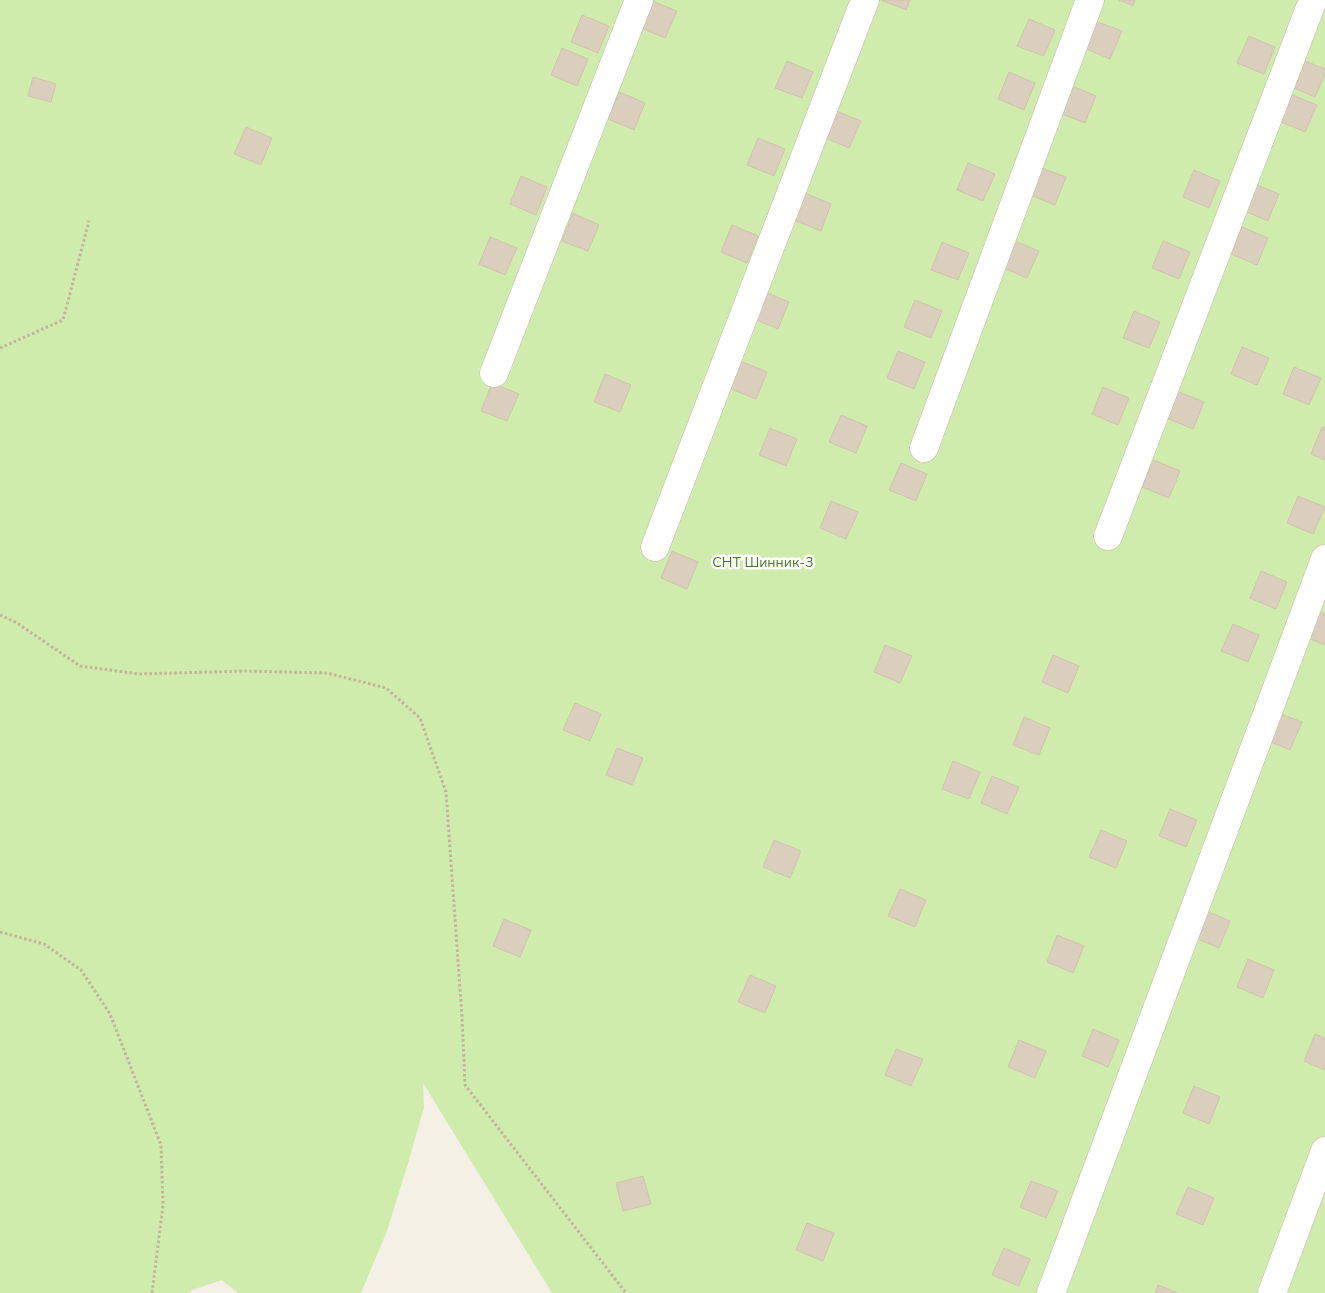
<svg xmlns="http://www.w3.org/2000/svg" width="1325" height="1293" font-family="'Nunito Sans',sans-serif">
<rect width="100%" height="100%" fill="#f4f0e6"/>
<path fill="#cfecac" d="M 0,0 L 1325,0 L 1325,1293 L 552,1293 L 423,1083 L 424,1107 L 409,1160 L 387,1231 L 361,1293 L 238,1293 L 222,1280 L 192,1290 L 190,1293 L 0,1293 Z"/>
<path fill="#dacebd" stroke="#d2c3ad" d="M 650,0 L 677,11 L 665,38 L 639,27 Z
M 881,0 L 910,0 L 906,10 Z
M 1119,0 L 1135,0 L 1133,6 Z
M 582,15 L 609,26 L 598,53 L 571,42 Z
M 1029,19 L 1055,30 L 1044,56 L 1017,46 Z
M 1095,21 L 1122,31 L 1110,59 L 1084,48 Z
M 1249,36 L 1275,47 L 1264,74 L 1237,63 Z
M 562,48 L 588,59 L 577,86 L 551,75 Z
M 1300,59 L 1325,69 L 1325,74 L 1315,97 L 1289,86 Z
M 787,61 L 813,72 L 802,98 L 775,88 Z
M 1009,72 L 1035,83 L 1024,110 L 998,99 Z
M 33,77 L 56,84 L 51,102 L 28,96 Z
M 1070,85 L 1096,96 L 1085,123 L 1059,113 Z
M 619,92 L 645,103 L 634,130 L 608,119 Z
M 1290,94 L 1317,105 L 1305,132 L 1279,121 Z
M 834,110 L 861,121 L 849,148 L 823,137 Z
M 246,127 L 272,138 L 261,165 L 234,154 Z
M 758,138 L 785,149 L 774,176 L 747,165 Z
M 968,163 L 995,174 L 983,201 L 957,190 Z
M 1039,167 L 1066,177 L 1055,205 L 1028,194 Z
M 1194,170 L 1220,181 L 1209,208 L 1183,197 Z
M 521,176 L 547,187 L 536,215 L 510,204 Z
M 1253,183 L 1279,194 L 1268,221 L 1242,210 Z
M 805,193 L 831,204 L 821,231 L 794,220 Z
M 573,213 L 599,225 L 588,251 L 562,241 Z
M 732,225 L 758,236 L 747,263 L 721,252 Z
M 1242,227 L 1268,238 L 1257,265 L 1231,254 Z
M 490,237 L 517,248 L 505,275 L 479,264 Z
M 1012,240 L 1039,251 L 1027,278 L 1001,267 Z
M 1163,241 L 1190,252 L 1179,279 L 1152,268 Z
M 942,242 L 969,253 L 958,280 L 931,270 Z
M 763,291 L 789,302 L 778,329 L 752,318 Z
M 915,300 L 942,311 L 931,338 L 904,327 Z
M 1134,311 L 1160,322 L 1149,348 L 1123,338 Z
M 1242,347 L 1269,358 L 1257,385 L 1231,374 Z
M 898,351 L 925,362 L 914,389 L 887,378 Z
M 740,361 L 767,372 L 756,399 L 729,388 Z
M 1294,367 L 1321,378 L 1309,405 L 1283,394 Z
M 605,374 L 631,385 L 620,412 L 594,402 Z
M 492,383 L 519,394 L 507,421 L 481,411 Z
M 1103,387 L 1129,398 L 1118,425 L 1092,414 Z
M 1177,391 L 1204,402 L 1193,429 L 1166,418 Z
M 841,415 L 867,426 L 856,453 L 829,442 Z
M 1322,427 L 1325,428 L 1325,460 L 1311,454 Z
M 770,428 L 797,439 L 786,466 L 759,455 Z
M 1154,460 L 1180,471 L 1169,498 L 1142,487 Z
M 901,463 L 927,474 L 916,501 L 889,490 Z
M 1298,496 L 1325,507 L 1313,534 L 1287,523 Z
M 831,501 L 858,512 L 846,539 L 820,528 Z
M 672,551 L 698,562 L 687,589 L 661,578 Z
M 1261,571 L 1287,582 L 1276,609 L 1250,598 Z
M 1316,610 L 1325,614 L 1325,645 L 1305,637 Z
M 1233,624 L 1259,635 L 1248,662 L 1221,651 Z
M 885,645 L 912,656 L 900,683 L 874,672 Z
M 1053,655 L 1079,666 L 1068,693 L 1042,682 Z
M 575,703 L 601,714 L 590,741 L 563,730 Z
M 1275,712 L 1302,722 L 1290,750 L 1264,739 Z
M 1024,717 L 1050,728 L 1039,755 L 1013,745 Z
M 617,748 L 643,758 L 632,785 L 606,775 Z
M 953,761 L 980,772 L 969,799 L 942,789 Z
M 992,776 L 1019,787 L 1007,814 L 981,803 Z
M 1170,809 L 1197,820 L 1186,847 L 1159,836 Z
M 1101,830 L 1127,841 L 1116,868 L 1089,857 Z
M 774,840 L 801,851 L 790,878 L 763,867 Z
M 900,889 L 926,900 L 915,927 L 888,916 Z
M 1204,910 L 1230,921 L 1219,948 L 1193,937 Z
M 504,919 L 531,930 L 520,957 L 493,946 Z
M 1057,935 L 1084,946 L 1073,973 L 1047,962 Z
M 1248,959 L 1274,970 L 1263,998 L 1237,987 Z
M 750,975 L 776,986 L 765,1013 L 738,1002 Z
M 1093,1029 L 1119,1040 L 1108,1067 L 1082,1056 Z
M 1315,1034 L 1325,1038 L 1325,1070 L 1304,1061 Z
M 1019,1040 L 1046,1051 L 1035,1078 L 1008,1067 Z
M 896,1049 L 923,1059 L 911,1086 L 885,1075 Z
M 1194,1086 L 1220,1097 L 1209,1124 L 1183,1113 Z
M 643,1176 L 651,1204 L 623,1211 L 616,1183 Z
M 1031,1181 L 1058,1191 L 1046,1218 L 1020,1207 Z
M 1188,1187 L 1214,1198 L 1203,1225 L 1176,1214 Z
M 807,1223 L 834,1233 L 823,1261 L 796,1250 Z
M 1004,1248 L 1030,1259 L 1019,1286 L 992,1275 Z
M 1158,1285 L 1178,1293 L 1155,1293 Z"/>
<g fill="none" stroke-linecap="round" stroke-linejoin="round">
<g stroke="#c3bbab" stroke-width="29">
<path id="minor" d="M 494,373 L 639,0
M 924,448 L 1090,0
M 1108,536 L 1313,0
M 655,547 L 865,0
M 1051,1293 L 1325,559
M 1272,1293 L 1325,1151"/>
</g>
<path stroke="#c3b498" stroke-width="3" stroke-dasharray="2.5 2.5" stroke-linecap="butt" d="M 0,348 L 63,320 L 89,221
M 0,615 L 17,623 L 80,666 L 139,674 L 246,671 L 327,673 L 386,688 L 420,718 L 446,792 L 462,1017 L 465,1085 L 626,1293
M 0,932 L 44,944 L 81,970 L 110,1014 L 161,1145 L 163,1205 L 152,1293"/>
<use href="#minor" stroke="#fff" stroke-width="28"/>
</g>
<g text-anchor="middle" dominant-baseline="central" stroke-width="5" stroke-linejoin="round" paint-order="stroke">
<g font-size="14" fill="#467e23" stroke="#fff">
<text x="763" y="562">СНТ Шинник-3</text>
</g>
</g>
</svg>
